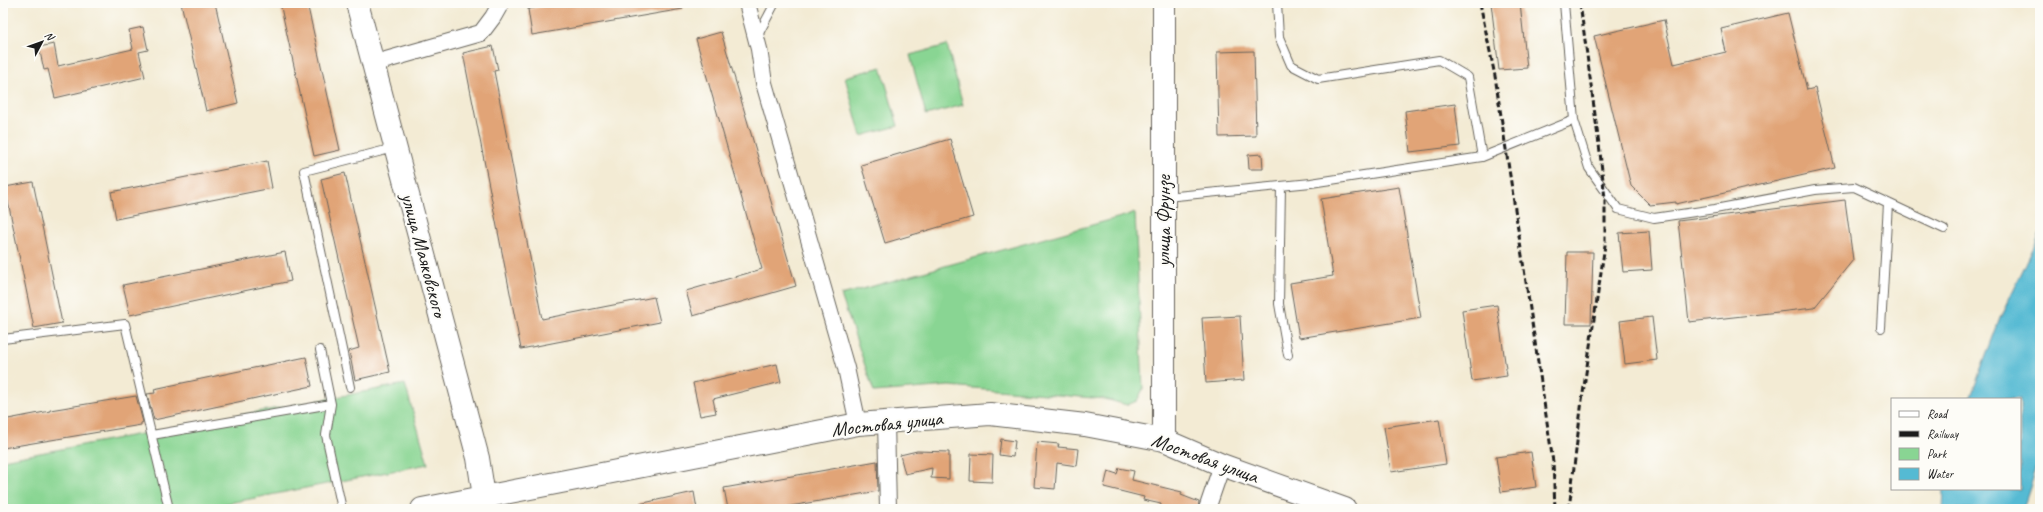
<svg xmlns="http://www.w3.org/2000/svg" width="2043" height="512" font-family="Caveat,sans-serif">
<rect width="100%" height="100%" fill="#fdfcf7"/>
<filter id="ink" filterUnits="userSpaceOnUse"><feTurbulence type="fractalNoise" baseFrequency=".025" numOctaves="2"/><feDisplacementMap in="SourceGraphic" scale="8" xChannelSelector="R" yChannelSelector="G"/><feConvolveMatrix kernelMatrix="1 2 1 2 8 2 1 2 1" color-interpolation-filters="sRGB"/></filter>
<filter id="wash" filterUnits="userSpaceOnUse"><feTurbulence type="fractalNoise" baseFrequency=".012" numOctaves="4" result="noise"/><feDisplacementMap in="SourceGraphic" scale="16" xChannelSelector="R" yChannelSelector="G"/><feGaussianBlur stdDeviation="0.9" result="paint"/><feColorMatrix in="noise" values="0 0 0 0 0 0 0 0 0 0 0 0 0 0 0 0 0 1.4 0 .05"/><feComposite in="paint" operator="in"/></filter>
<g filter="url(#wash)">
<rect width="100%" height="100%" fill="#f3ebd4"/>
<path fill="#89d593" stroke="#527858" d="M 947,45 L 963,105 L 926,115 L 910,55 Z
M 881,67 L 898,126 L 861,136 L 845,77 Z
M 1135,213 L 1143,389 L 1137,401 L 1127,405 L 1105,399 L 949,386 L 874,392 L 841,295 Z
M 405,384 L 428,464 L 199,509 L 3,509 L 3,460 Z"/>
<path fill="#55bad3" stroke="#386b78" d="M 2040,234 L 2040,457 L 2023,509 L 1942,509 L 1943,489 L 2020,489 L 2020,399 L 1970,399 L 2000,318 Z"/>
<g id="blocks">
<path fill="#e1a477" d="M 181,3 L 215,3 L 238,103 L 206,111 Z
M 280,3 L 307,3 L 340,150 L 314,156 Z
M 561,3 L 682,3 L 683,9 L 532,35 L 528,9 Z
M 1491,3 L 1520,3 L 1527,68 L 1499,70 Z
M 1788,13 L 1807,90 L 1815,88 L 1835,168 L 1676,204 L 1676,202 L 1650,205 L 1631,186 L 1594,36 L 1664,20 L 1674,64 L 1726,52 L 1721,29 Z
M 143,27 L 148,50 L 139,52 L 145,77 L 55,98 L 48,69 L 44,70 L 39,47 L 54,44 L 58,66 L 133,49 L 129,30 Z
M 721,32 L 796,286 L 693,316 L 686,291 L 762,269 L 696,39 Z
M 493,46 L 498,70 L 494,71 L 542,319 L 654,297 L 660,322 L 521,349 L 463,53 Z
M 1254,51 L 1256,136 L 1219,137 L 1217,52 Z
M 1455,104 L 1460,146 L 1410,152 L 1405,111 Z
M 950,139 L 973,217 L 885,243 L 861,165 Z
M 1262,154 L 1263,169 L 1249,169 L 1248,155 Z
M 267,161 L 272,188 L 116,219 L 111,192 Z
M 345,173 L 390,372 L 355,380 L 349,351 L 359,348 L 321,179 Z
M 33,182 L 62,323 L 34,328 L 5,187 Z
M 1399,187 L 1421,318 L 1299,338 L 1290,283 L 1333,276 L 1321,199 Z
M 1845,200 L 1853,260 L 1814,308 L 1689,322 L 1678,221 Z
M 1649,231 L 1652,270 L 1623,272 L 1619,233 Z
M 285,252 L 291,281 L 130,315 L 123,285 Z
M 1567,252 L 1593,252 L 1591,324 L 1565,324 Z
M 1497,305 L 1507,376 L 1472,381 L 1462,310 Z
M 1240,316 L 1244,380 L 1206,383 L 1202,318 Z
M 1652,317 L 1657,360 L 1625,364 L 1620,321 Z
M 306,357 L 312,386 L 154,420 L 147,394 L 155,393 L 154,389 Z
M 777,364 L 781,382 L 713,399 L 716,413 L 700,416 L 693,383 Z
M 136,396 L 143,422 L 141,423 L 141,425 L 3,448 L 3,420 L 50,411 L 50,410 Z
M 1439,419 L 1446,464 L 1391,472 L 1384,427 Z
M 1001,439 L 1015,441 L 1013,457 L 999,455 Z
M 1037,442 L 1059,444 L 1058,447 L 1079,449 L 1077,466 L 1057,463 L 1055,489 L 1034,487 Z
M 917,451 L 949,452 L 949,479 L 931,478 L 932,468 L 905,474 L 900,455 Z
M 1531,452 L 1536,487 L 1501,492 L 1496,457 Z
M 971,454 L 993,455 L 992,482 L 970,481 Z
M 877,461 L 878,491 L 773,509 L 728,509 L 724,488 Z
M 1119,468 L 1134,471 L 1132,480 L 1182,492 L 1181,495 L 1199,502 L 1198,509 L 1160,509 L 1161,504 L 1143,500 L 1144,497 L 1104,487 L 1108,471 L 1117,474 Z
M 694,492 L 697,509 L 640,509 L 639,504 Z"/>
</g>
</g>
<g filter="url(#ink)">
<use href="#blocks" fill-opacity="0" stroke="#67645c" stroke-width="1"/>
<g fill="none" stroke-linecap="round" stroke-linejoin="round">
<g stroke="#67645c" stroke-width="10">
<path id="lane" d="M 1277,3 L 1279,37 L 1291,65 L 1318,79 L 1439,60 L 1468,77 L 1482,157
M 757,37 L 775,3
M 1574,120 L 1589,168 L 1618,209 L 1654,218 L 1715,209 L 1815,190 L 1854,187 L 1944,229
M 1281,186 L 1279,304 L 1288,355
M 1166,197 L 1311,183 L 1482,157 L 1574,120 L 1564,3
M 1881,328 L 1888,203
M 3,339 L 125,324 L 169,509
M 320,350 L 331,404 L 326,435 L 342,509
M 350,387 L 304,171 L 394,148
M 152,435 L 331,404"/>
</g>
<g stroke="#67645c" stroke-width="18">
<path id="street" d="M 747,3 L 759,49 L 764,83 L 846,368 L 858,424
M 372,64 L 481,33 L 493,17 L 501,3
M 886,421 L 888,509
M 1207,509 L 1222,465"/>
</g>
<g stroke="#67645c" stroke-width="24">
<path id="secondary" d="M 357,3 L 478,458 L 486,509
M 1164,440 L 1164,3
M 422,509 L 858,424 L 990,414 L 1085,425 L 1164,440 L 1222,465 L 1345,509"/>
</g>
<use href="#lane" stroke="#fff" stroke-width="8"/>
<use href="#street" stroke="#fff" stroke-width="16"/>
<use href="#secondary" stroke="#fff" stroke-width="22"/>
<path stroke="#1c1c1c" stroke-width="3" stroke-dasharray="6 3" stroke-linecap="butt" d="M 1480,3 L 1495,76 L 1553,462 L 1555,509
M 1569,509 L 1582,400 L 1605,245 L 1605,199 L 1600,152 L 1580,3"/>
</g>
</g>
<g text-anchor="middle" dominant-baseline="central" stroke-width="4" stroke-linejoin="round" paint-order="stroke">
<g font-size="20" fill="#1c1c1c" stroke="#fdfcf7">
<text transform="translate(1163 221) rotate(-90)">улица Фрунзе</text>
<text transform="translate(424 255) rotate(75)">улица Маяковского</text>
<text transform="translate(887 424) rotate(-6)">Мостовая улица</text>
<text transform="translate(1205 458) rotate(20)">Мостовая улица</text>
</g>
</g>
<rect width="2043" height="512" fill="none" stroke="#fdfcf7" stroke-width="16"/>
<rect x="1891" y="398" width="130" height="92" fill="#fdfcf7" stroke="#a3a29f"/>
<rect x="1899" y="411" width="20" height="6" fill="#ffffff" stroke="#a3a29f"/>
<text x="1927" y="418" font-size="12" fill="#1c1c1c">Road</text>
<rect x="1899" y="431" width="20" height="6" fill="#1c1c1c" stroke="#a3a29f"/>
<text x="1927" y="438" font-size="12" fill="#1c1c1c">Railway</text>
<rect x="1899" y="448" width="20" height="12" fill="#89d593" stroke="#a3a29f"/>
<text x="1927" y="458" font-size="12" fill="#1c1c1c">Park</text>
<rect x="1899" y="468" width="20" height="12" fill="#55bad3" stroke="#a3a29f"/>
<text x="1927" y="478" font-size="12" fill="#1c1c1c">Water</text>
<g transform="translate(42 42) rotate(49)" stroke="#fdfcf7" stroke-width="3" paint-order="stroke">
<path d="M0-3L7 15L0 10L-7 15Z" fill="#1c1c1c"/>
<text y="-6" font-size="11" font-weight="bold" text-anchor="middle" fill="#1c1c1c">N</text>
</g>
</svg>
